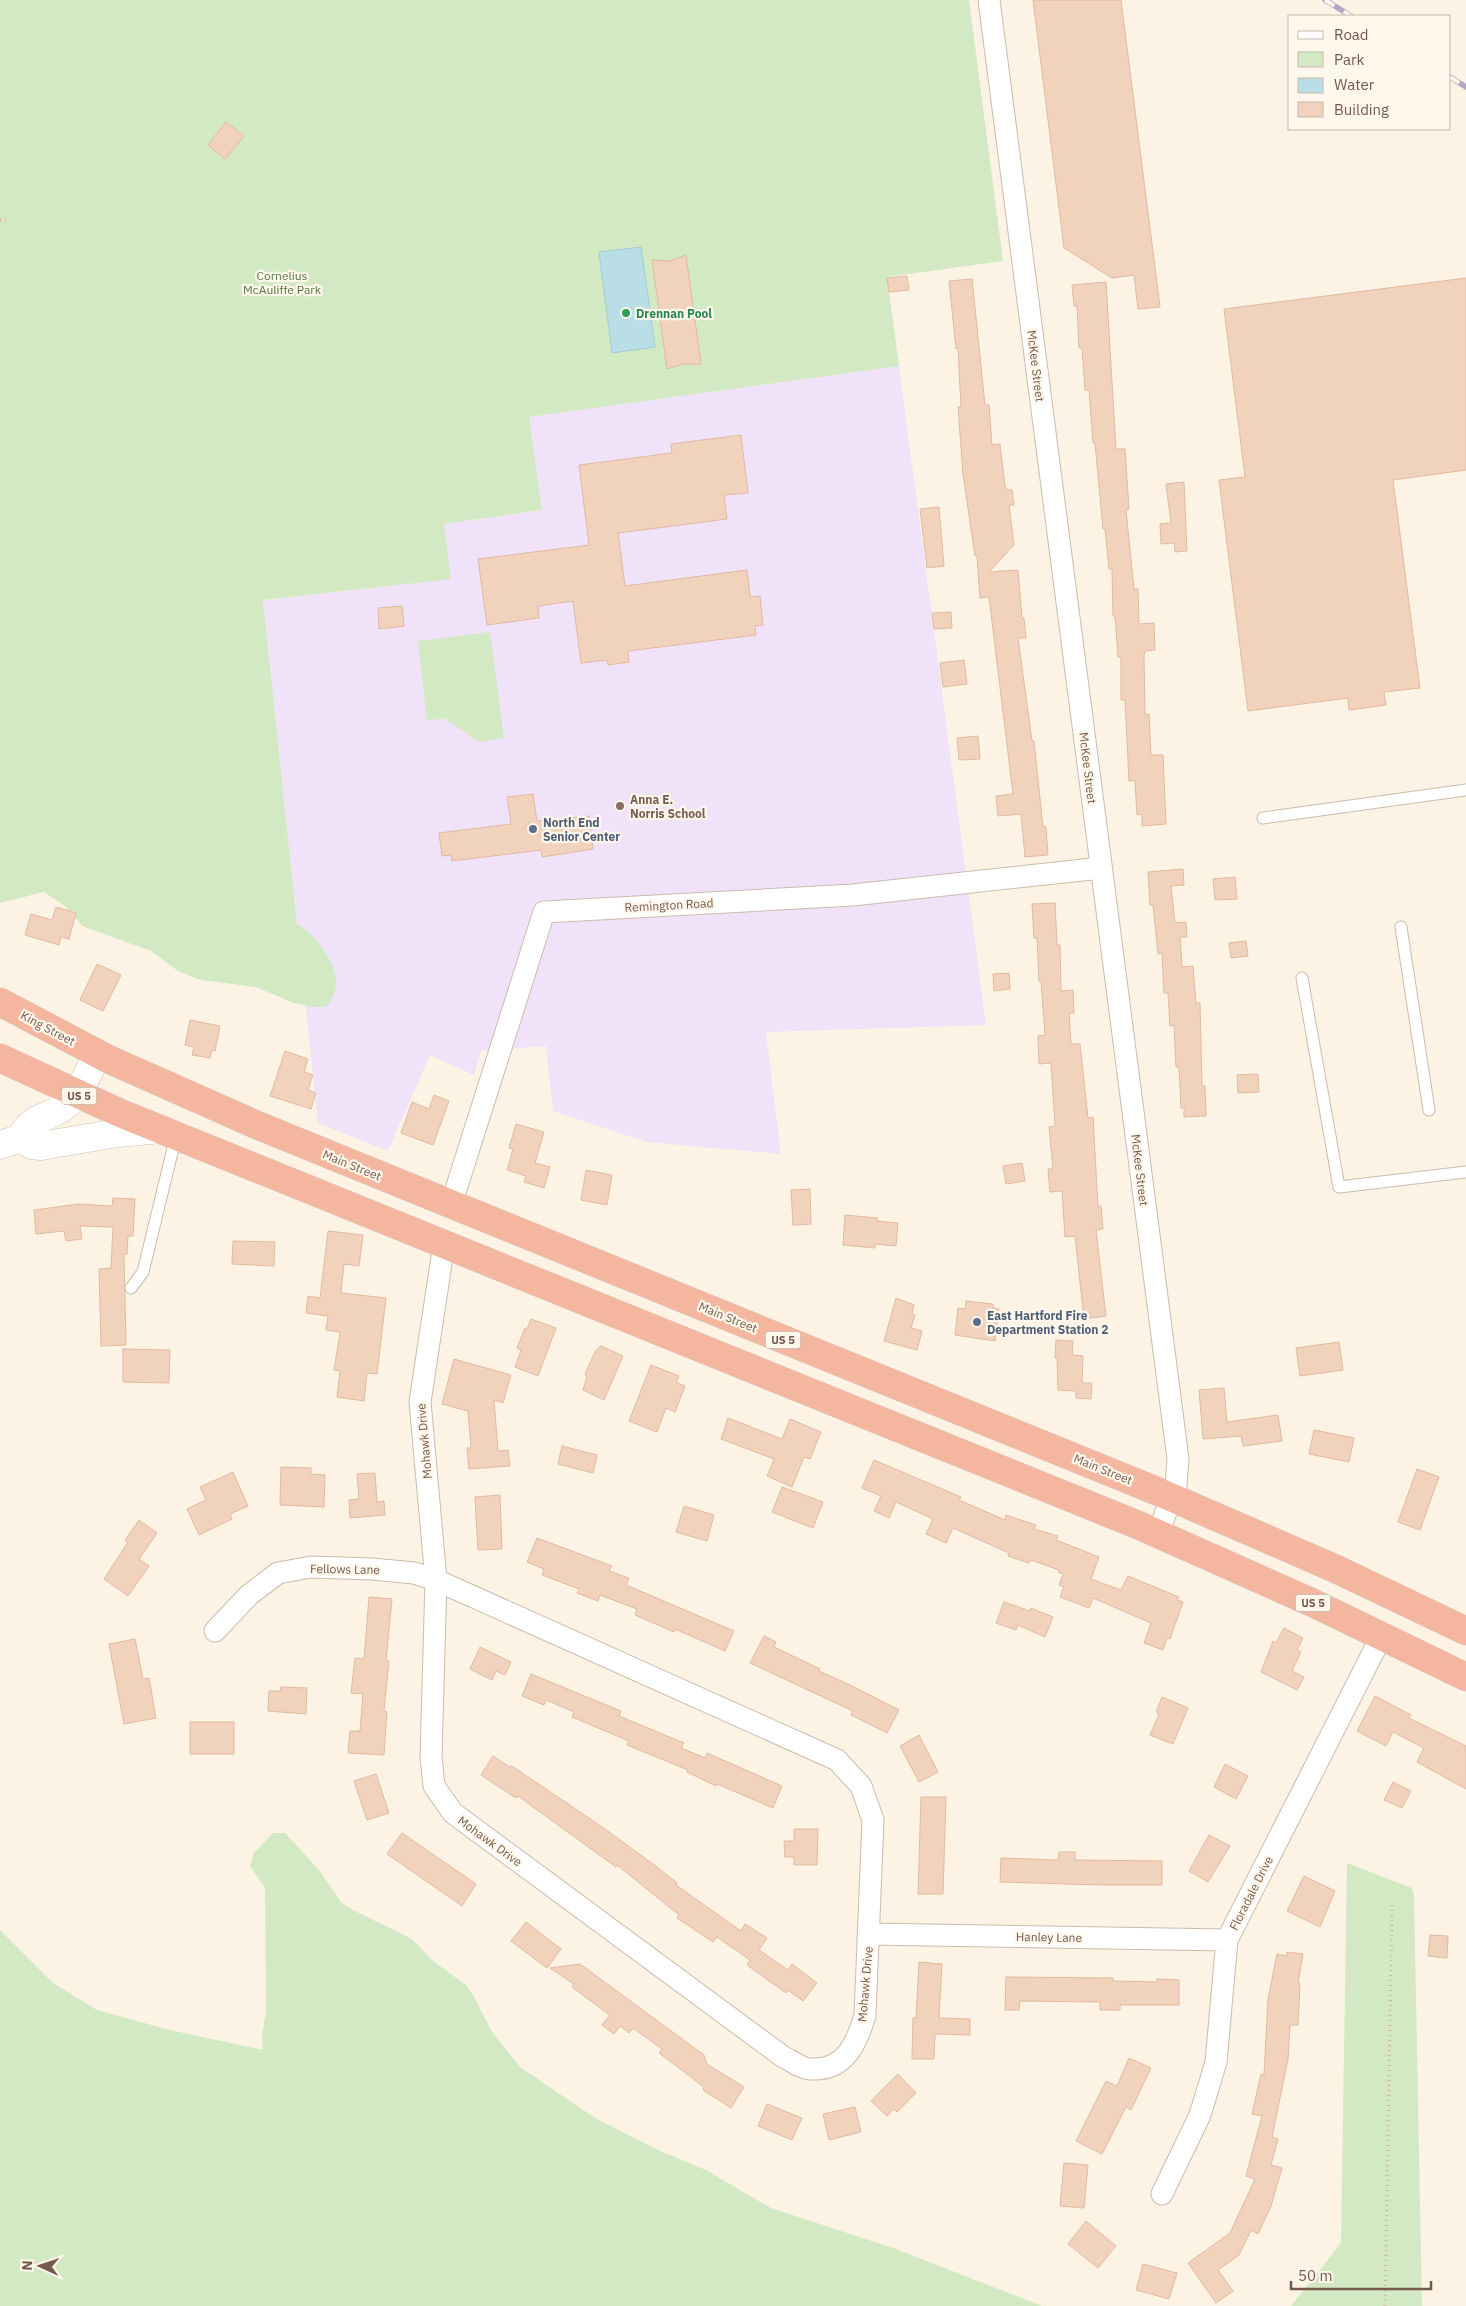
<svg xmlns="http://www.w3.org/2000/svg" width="1466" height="2306" font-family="'IBM Plex Sans',sans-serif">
<rect width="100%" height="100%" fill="#fcf3e5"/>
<path fill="#f0e2f8" d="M 899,366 L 986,1025 L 766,1032 L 781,1154 L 647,1142 L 553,1111 L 546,1046 L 481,1051 L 474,1075 L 430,1055 L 388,1151 L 318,1123 L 263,600 L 397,585 L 444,524 L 542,510 L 529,417 Z"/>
<path fill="#d2e9c4" d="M 0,0 L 969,0 L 1003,261 L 887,277 L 899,366 L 529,417 L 542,510 L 444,524 L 451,579 L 263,600 L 297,924 C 315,932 338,965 336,985 C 335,994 331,1000 326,1007 L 313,1007 L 294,1003 L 256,987 L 201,980 L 178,971 L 151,951 L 82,926 L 65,906 L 44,892 L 0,903 Z
M 490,632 L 504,738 L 479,742 L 444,718 L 427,721 L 418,641 Z
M 273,1833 L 285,1833 L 319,1870 L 341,1902 L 353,1910 L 412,1939 L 433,1961 L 466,1985 L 473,1995 L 492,2032 L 520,2067 L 595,2118 L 656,2149 L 706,2170 L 771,2208 L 896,2249 L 1042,2306 L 0,2306 L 0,1930 L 53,1983 L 97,2010 L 170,2030 L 263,2050 L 262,2036 L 266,2011 L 265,1888 L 250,1866 L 254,1853 Z
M 1347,1863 L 1412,1888 L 1414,1896 L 1422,2306 L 1291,2306 L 1341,2243 Z"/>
<path fill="#badee5" stroke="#a1cdd6" d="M 641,247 L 655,347 L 612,353 L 599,252 Z"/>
<path fill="#f1d3bd" stroke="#e3b99e" d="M 1033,0 L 1121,0 L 1160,307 L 1138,309 L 1134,275 L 1112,278 L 1064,248 Z
M 226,122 L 244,136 L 225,159 L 208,145 Z
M 686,255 L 701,364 L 683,364 L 667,369 L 652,260 L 670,261 Z
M 907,276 L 909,290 L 889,292 L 887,278 Z
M 1466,278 L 1466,470 L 1393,480 L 1420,688 L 1384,692 L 1386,705 L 1349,710 L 1348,698 L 1248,711 L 1219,480 L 1245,477 L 1224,309 Z
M 972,279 L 985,405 L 989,405 L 992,445 L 1000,444 L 1005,486 L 1007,490 L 1012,490 L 1014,505 L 1009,505 L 1014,545 L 989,572 L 1018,570 L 1022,618 L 1024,618 L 1026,638 L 1018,638 L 1032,741 L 1034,741 L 1043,827 L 1046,827 L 1048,855 L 1025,857 L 1021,814 L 998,816 L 996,796 L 1013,794 L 989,597 L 980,598 L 977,555 L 975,556 L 963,474 L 958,407 L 961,407 L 958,348 L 956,349 L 949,281 Z
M 1106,282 L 1116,449 L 1125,449 L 1129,509 L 1126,510 L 1134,589 L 1138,589 L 1139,624 L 1154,623 L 1155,650 L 1145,651 L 1144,655 L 1145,715 L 1149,714 L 1151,755 L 1163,755 L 1166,824 L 1142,826 L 1142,814 L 1137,815 L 1135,781 L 1129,781 L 1125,700 L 1121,700 L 1121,657 L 1118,657 L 1115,616 L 1113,616 L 1112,569 L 1109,569 L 1105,529 L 1103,529 L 1095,443 L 1093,443 L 1089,390 L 1085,390 L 1082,348 L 1079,348 L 1077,306 L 1074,306 L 1072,285 Z
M 741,435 L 748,493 L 724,495 L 727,519 L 618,533 L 625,586 L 747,570 L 750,597 L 760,596 L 763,625 L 755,626 L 756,635 L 628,651 L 629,662 L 608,665 L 607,660 L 581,663 L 573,601 L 538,606 L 539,618 L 487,625 L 478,559 L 589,545 L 579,465 L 672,453 L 671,444 Z
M 1184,482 L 1187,551 L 1175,552 L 1174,543 L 1161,544 L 1160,524 L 1171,523 L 1166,484 Z
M 939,507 L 944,566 L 927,568 L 920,509 Z
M 402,606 L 404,626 L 379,629 L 378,608 Z
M 951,612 L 952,628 L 934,629 L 932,613 Z
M 964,660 L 967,684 L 943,687 L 940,663 Z
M 978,736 L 980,759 L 959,760 L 957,738 Z
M 533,794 L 537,821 L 589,816 L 593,849 L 542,857 L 541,850 L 452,861 L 451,855 L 442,856 L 439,833 L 511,824 L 507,797 Z
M 1183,869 L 1184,885 L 1171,886 L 1175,923 L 1186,922 L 1187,937 L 1180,937 L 1182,967 L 1193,966 L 1196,1003 L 1200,1003 L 1202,1086 L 1205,1086 L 1206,1116 L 1184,1117 L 1184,1108 L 1181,1108 L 1179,1067 L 1176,1067 L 1174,1025 L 1170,1026 L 1168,993 L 1164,993 L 1162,953 L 1158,954 L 1153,905 L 1150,905 L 1148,872 Z
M 1235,877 L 1237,899 L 1215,900 L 1213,879 Z
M 1055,903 L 1057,945 L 1060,945 L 1061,991 L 1073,990 L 1074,1013 L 1069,1013 L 1071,1044 L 1080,1044 L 1088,1118 L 1093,1117 L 1098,1207 L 1101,1206 L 1103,1229 L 1096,1230 L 1106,1316 L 1084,1319 L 1075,1236 L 1065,1237 L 1062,1191 L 1050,1192 L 1048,1169 L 1053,1169 L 1049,1127 L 1055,1126 L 1051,1063 L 1039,1064 L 1038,1036 L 1045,1035 L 1041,981 L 1039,981 L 1037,938 L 1034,938 L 1032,904 Z
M 56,907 L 76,913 L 69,939 L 61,937 L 59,945 L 25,935 L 31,914 L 52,920 Z
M 1246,941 L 1248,956 L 1231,958 L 1229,943 Z
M 97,964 L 121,975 L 103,1011 L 80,1000 Z
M 1009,973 L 1010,989 L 994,991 L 993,974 Z
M 190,1020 L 220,1026 L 215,1051 L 212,1050 L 210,1058 L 192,1055 L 194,1047 L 185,1045 Z
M 285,1051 L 308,1059 L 304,1072 L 313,1075 L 308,1090 L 316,1093 L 311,1109 L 270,1096 Z
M 1258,1074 L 1259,1092 L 1238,1093 L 1237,1075 Z
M 434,1095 L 449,1101 L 433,1145 L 401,1133 L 412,1102 L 429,1109 Z
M 516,1124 L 544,1132 L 535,1163 L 550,1167 L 544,1188 L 524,1182 L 526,1176 L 507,1170 L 513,1149 L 509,1148 Z
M 1022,1163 L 1025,1181 L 1006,1184 L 1003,1166 Z
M 586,1170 L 612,1175 L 607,1205 L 581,1200 Z
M 810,1189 L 811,1224 L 793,1225 L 791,1190 Z
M 113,1198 L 135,1199 L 133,1236 L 128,1236 L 127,1254 L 124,1254 L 126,1345 L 101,1346 L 99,1269 L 111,1268 L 113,1227 L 80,1226 L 82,1239 L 66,1241 L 64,1231 L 36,1234 L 34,1210 L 79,1204 L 112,1206 Z
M 845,1215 L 877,1218 L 877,1221 L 898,1223 L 896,1246 L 875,1244 L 875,1248 L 843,1245 Z
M 328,1231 L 363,1235 L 359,1266 L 344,1264 L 341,1293 L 386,1298 L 377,1374 L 367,1373 L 364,1401 L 337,1397 L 340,1371 L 334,1370 L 340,1332 L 326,1330 L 328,1316 L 306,1313 L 308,1296 L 320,1298 Z
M 233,1241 L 275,1242 L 274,1266 L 232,1264 Z
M 896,1298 L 914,1305 L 912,1314 L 915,1315 L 911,1328 L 922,1331 L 917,1350 L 884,1341 Z
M 966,1301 L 993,1304 L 993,1308 L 999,1309 L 995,1341 L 955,1335 L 958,1308 L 965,1309 Z
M 531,1319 L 556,1328 L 538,1376 L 515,1367 L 521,1350 L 517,1348 L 525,1328 L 527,1329 Z
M 1056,1340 L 1073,1341 L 1072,1355 L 1083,1356 L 1082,1383 L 1092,1383 L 1091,1399 L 1076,1398 L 1076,1391 L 1058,1390 L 1057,1358 L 1055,1358 Z
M 1339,1342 L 1343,1370 L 1300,1376 L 1296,1348 Z
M 601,1346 L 623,1356 L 604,1400 L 583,1390 L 587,1377 L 585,1374 L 596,1350 Z
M 123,1349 L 170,1350 L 169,1383 L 123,1382 Z
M 454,1359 L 511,1375 L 503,1403 L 494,1400 L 498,1451 L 508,1450 L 510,1466 L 469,1469 L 467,1448 L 471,1448 L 468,1411 L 442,1404 Z
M 651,1365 L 679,1376 L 676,1382 L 685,1386 L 675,1412 L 666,1408 L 657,1432 L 629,1421 Z
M 1224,1388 L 1227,1422 L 1278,1415 L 1282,1441 L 1243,1446 L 1241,1436 L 1203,1439 L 1199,1390 Z
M 728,1418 L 782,1439 L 790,1419 L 821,1432 L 810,1459 L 804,1457 L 792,1487 L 767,1476 L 774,1459 L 721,1439 Z
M 1314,1430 L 1354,1438 L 1349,1462 L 1309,1454 Z
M 562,1446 L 597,1455 L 593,1473 L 558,1464 Z
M 874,1460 L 961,1497 L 959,1500 L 1005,1520 L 1006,1515 L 1036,1525 L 1034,1529 L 1058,1536 L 1056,1540 L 1099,1557 L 1091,1579 L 1121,1590 L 1128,1576 L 1179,1597 L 1177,1600 L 1183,1602 L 1170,1639 L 1167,1638 L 1163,1650 L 1144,1643 L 1151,1623 L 1093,1598 L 1089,1608 L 1060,1597 L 1064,1587 L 1059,1585 L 1063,1574 L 1058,1572 L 1059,1570 L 1031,1560 L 1029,1563 L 1008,1556 L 1009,1553 L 953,1528 L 946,1543 L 926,1534 L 933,1519 L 896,1502 L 889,1518 L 874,1511 L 881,1496 L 862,1488 Z
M 281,1467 L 311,1468 L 311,1474 L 325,1475 L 324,1507 L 280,1505 Z
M 1417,1469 L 1439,1477 L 1420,1530 L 1398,1522 Z
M 233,1472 L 248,1506 L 230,1514 L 232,1519 L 199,1535 L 187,1509 L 206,1500 L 200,1487 Z
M 375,1473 L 377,1502 L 384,1501 L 385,1515 L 350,1518 L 349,1500 L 359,1499 L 357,1474 Z
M 782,1487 L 823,1502 L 813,1528 L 772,1512 Z
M 500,1495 L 502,1549 L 478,1550 L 475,1497 Z
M 684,1506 L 714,1515 L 707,1541 L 676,1532 Z
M 139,1520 L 157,1533 L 139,1559 L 149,1566 L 128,1596 L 104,1579 L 128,1542 L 125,1540 Z
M 537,1538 L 612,1566 L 609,1571 L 629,1578 L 626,1585 L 734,1631 L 725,1651 L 675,1629 L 674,1632 L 635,1615 L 637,1609 L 600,1595 L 598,1601 L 577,1593 L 579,1589 L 542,1575 L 544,1569 L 527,1562 Z
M 369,1597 L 392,1599 L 386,1661 L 389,1661 L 384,1711 L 387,1712 L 384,1755 L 348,1753 L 350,1731 L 360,1731 L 363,1694 L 351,1693 L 355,1658 L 364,1659 Z
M 1004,1602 L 1030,1611 L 1031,1608 L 1053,1617 L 1045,1637 L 1018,1625 L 1016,1630 L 996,1623 Z
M 1284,1628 L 1303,1638 L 1297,1650 L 1301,1652 L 1292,1671 L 1304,1677 L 1297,1690 L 1261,1672 L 1273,1641 L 1276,1643 Z
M 764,1636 L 776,1642 L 774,1647 L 820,1669 L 819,1671 L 850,1685 L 899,1710 L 887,1733 L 851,1715 L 853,1711 L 750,1663 Z
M 135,1639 L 143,1679 L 149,1678 L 156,1718 L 124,1724 L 109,1644 Z
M 480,1647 L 511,1662 L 505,1675 L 496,1671 L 492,1680 L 470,1669 Z
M 531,1674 L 621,1711 L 619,1716 L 684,1743 L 681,1748 L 705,1758 L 707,1753 L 782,1786 L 773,1808 L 717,1784 L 716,1786 L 687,1772 L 688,1770 L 627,1745 L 629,1741 L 572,1717 L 574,1712 L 546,1700 L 544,1705 L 522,1696 Z
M 281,1687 L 307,1688 L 306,1714 L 268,1711 L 269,1691 L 280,1691 Z
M 1375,1696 L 1411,1715 L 1409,1718 L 1466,1746 L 1466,1789 L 1417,1762 L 1424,1748 L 1393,1732 L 1386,1746 L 1357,1731 Z
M 1162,1697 L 1188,1708 L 1173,1744 L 1150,1735 L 1159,1714 L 1156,1712 Z
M 190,1722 L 234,1722 L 234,1754 L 190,1754 Z
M 919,1735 L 938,1772 L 919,1782 L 900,1746 Z
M 493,1756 L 510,1767 L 512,1766 L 605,1829 L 657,1867 L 677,1883 L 676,1885 L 741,1931 L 745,1924 L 767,1938 L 759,1950 L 788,1970 L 792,1964 L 817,1983 L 803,2001 L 788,1990 L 786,1993 L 747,1965 L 750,1960 L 717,1937 L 713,1942 L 677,1918 L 679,1915 L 617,1865 L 616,1867 L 518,1796 L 516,1798 L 481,1775 Z
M 1225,1764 L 1248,1776 L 1236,1799 L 1214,1787 Z
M 376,1774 L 389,1813 L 367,1820 L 354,1781 Z
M 1393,1782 L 1411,1791 L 1402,1808 L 1384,1800 Z
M 921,1797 L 946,1797 L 943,1894 L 918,1894 Z
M 794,1829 L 818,1829 L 817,1865 L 794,1865 L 794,1857 L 785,1857 L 784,1841 L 794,1841 Z
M 402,1833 L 476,1884 L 462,1906 L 387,1854 Z
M 1209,1835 L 1230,1846 L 1208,1882 L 1189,1871 Z
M 1059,1852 L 1075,1852 L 1075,1860 L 1162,1861 L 1162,1885 L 1102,1885 L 1000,1882 L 1001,1858 L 1058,1860 Z
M 1304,1876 L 1335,1891 L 1320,1927 L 1287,1911 Z
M 526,1922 L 561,1949 L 547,1968 L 511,1941 Z
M 1430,1935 L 1448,1936 L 1447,1958 L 1428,1956 Z
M 1287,1952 L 1303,1954 L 1298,1983 L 1300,1983 L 1298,2025 L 1290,2025 L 1288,2059 L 1272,2137 L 1278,2139 L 1271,2165 L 1282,2168 L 1271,2206 L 1258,2234 L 1251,2230 L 1239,2255 L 1218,2270 L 1233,2291 L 1216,2303 L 1188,2263 L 1230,2233 L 1255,2179 L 1246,2176 L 1262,2116 L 1252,2114 L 1261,2074 L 1264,2075 L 1268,1999 L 1277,1954 L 1287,1956 Z
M 919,1962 L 942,1964 L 939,2018 L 970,2019 L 970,2035 L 935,2034 L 934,2059 L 912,2059 L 913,2018 L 916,2018 Z
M 580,1964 L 704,2055 L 707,2064 L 744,2087 L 731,2108 L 703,2090 L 704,2087 L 659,2053 L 662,2049 L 633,2028 L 629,2033 L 620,2026 L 614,2034 L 602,2025 L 609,2016 L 607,2013 L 572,1987 L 574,1984 L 550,1968 Z
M 1006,1977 L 1113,1978 L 1113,1981 L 1157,1982 L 1157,1979 L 1179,1980 L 1179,2005 L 1120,2005 L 1120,2010 L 1100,2010 L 1100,2002 L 1020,2001 L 1019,2010 L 1005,2010 Z
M 1129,2058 L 1151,2068 L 1131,2110 L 1126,2107 L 1102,2154 L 1076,2141 L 1106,2081 L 1117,2086 Z
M 898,2074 L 916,2093 L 897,2112 L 894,2109 L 887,2116 L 871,2101 Z
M 767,2104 L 802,2118 L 792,2140 L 758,2126 Z
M 855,2107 L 861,2132 L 829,2140 L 823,2114 Z
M 1064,2163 L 1088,2165 L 1084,2208 L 1060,2206 Z
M 1086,2221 L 1116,2246 L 1098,2268 L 1068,2244 Z
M 1143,2264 L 1177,2273 L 1169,2299 L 1136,2290 Z"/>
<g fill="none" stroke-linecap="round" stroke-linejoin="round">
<g stroke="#cdbbac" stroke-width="13">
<path id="lane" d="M 1263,818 L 1466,790
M 1401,927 L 1429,1110
M 1302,978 L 1339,1187 L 1466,1172
M 131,1288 L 143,1272 L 176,1136"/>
</g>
<g stroke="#cdbbac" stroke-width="23">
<path id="street" d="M 989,0 L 1178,1459 L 1176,1486 L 1158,1533
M 451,1205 L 544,912 L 853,895 L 1101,868
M 215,1631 L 249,1595 L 278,1573 L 311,1567 L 372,1569 L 414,1573 L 436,1580 L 837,1760 L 861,1786 L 873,1820 L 865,2015 C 857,2043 845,2071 811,2069 C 802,2069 790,2060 782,2056 L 453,1813 L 434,1786 L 431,1756 L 436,1580 L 420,1402 L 444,1244
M 870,1934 L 1227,1940
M 1162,2194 L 1200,2115 L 1216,2062 L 1227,1940 L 1382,1635"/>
</g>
<g stroke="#d2bdac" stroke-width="29">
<path id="secondary" d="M 21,1138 L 32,1145 L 41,1146 L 117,1133 L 160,1129
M 0,1145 L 21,1138 C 32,1114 49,1120 67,1104 C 81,1092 89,1071 97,1054"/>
</g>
<g stroke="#d8d1cd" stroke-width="29">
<path id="highway" d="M 0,1002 L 108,1059 L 259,1126 L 1159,1492 L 1336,1569 L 1466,1631
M 0,1058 L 120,1113 L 1138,1525 L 1313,1603 L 1466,1677"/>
</g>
<path stroke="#d5b6a1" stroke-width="3" stroke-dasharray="1 4" stroke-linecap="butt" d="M 0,220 L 9,220
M 1385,2306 L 1392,1905"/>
<use href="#lane" stroke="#fff" stroke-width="11"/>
<use href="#street" stroke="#fff" stroke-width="21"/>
<use href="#secondary" stroke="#fff" stroke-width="28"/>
<use href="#highway" stroke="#f4b69e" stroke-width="28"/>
<g stroke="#b6a4c5" stroke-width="5.5">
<path id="rail" d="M 1325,0 L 1351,16
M 1450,77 L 1466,87"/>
</g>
<use href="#rail" stroke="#fff7eb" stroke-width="4" stroke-dasharray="11" stroke-linecap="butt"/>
</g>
<circle fill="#2e9e5b" stroke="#fff7eb" stroke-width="2" cx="626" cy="313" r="5"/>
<circle fill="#8d6e63" stroke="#fff7eb" stroke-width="2" cx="620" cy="806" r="5"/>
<g fill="#5c6f8a" stroke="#fff7eb" stroke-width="2">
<circle cx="533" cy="829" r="5"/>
<circle cx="977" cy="1322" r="5"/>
</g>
<g text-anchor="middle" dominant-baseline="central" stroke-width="4.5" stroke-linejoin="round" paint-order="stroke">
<g fill="#fff7eb" stroke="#9e897b" stroke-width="1">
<rect x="61.5" y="1087.5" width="35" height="17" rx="4"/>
<rect x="765.5" y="1331.5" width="35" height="17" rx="4"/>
<rect x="1295.5" y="1594.5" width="35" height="17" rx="4"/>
</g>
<g font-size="11" font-weight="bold" fill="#745a4b">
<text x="79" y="1096">US 5</text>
<text x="783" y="1340">US 5</text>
<text x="1313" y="1603">US 5</text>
</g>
<g font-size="12" fill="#537943" stroke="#fff7eb">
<text x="282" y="275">Cornelius<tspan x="282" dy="14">McAuliffe Park</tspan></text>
</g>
<g font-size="12" font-weight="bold" fill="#27864d" stroke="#fff7eb" text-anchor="start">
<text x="636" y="313">Drennan Pool</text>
</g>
<g font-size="12" fill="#745a4b" stroke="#fff7eb">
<text transform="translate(1036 366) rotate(83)">McKee Street</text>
<text transform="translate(1088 768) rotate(83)">McKee Street</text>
<text transform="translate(669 905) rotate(-3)">Remington Road</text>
<text transform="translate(48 1028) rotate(28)">King Street</text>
<text transform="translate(352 1165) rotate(22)">Main Street</text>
<text transform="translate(1140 1170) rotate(83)">McKee Street</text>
<text transform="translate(728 1317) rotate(22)">Main Street</text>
<text transform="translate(424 1441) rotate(-95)">Mohawk Drive</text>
<text transform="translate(1103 1469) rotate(22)">Main Street</text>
<text transform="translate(345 1569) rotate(1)">Fellows Lane</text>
<text transform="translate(490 1841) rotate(36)">Mohawk Drive</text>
<text transform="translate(1251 1893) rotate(-63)">Floradale Drive</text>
<text transform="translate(1049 1937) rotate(1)">Hanley Lane</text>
<text transform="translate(865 1984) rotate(-85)">Mohawk Drive</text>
</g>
<g font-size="12" font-weight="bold" fill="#785e54" stroke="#fff7eb" text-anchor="start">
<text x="630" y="799">Anna E.<tspan x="630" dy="14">Norris School</tspan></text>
</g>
<g font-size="12" font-weight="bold" fill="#4e5e75" stroke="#fff7eb" text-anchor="start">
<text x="543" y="822">North End<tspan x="543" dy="14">Senior Center</tspan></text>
<text x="987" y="1315">East Hartford Fire<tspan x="987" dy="14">Department Station 2</tspan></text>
</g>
</g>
<rect x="1288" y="15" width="162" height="115" fill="#fff7eb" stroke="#c7b8ab"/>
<rect x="1298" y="31" width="25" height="8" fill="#ffffff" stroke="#c7b8ab"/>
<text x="1334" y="40" font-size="15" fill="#745a4b">Road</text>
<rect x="1298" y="52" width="25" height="15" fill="#d2e9c4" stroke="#c7b8ab"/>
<text x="1334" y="65" font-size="15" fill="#745a4b">Park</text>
<rect x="1298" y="78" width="25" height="15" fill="#badee5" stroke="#c7b8ab"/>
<text x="1334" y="90" font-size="15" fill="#745a4b">Water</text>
<rect x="1298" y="102" width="25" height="15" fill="#f1d3bd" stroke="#c7b8ab"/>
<text x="1334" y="115" font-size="15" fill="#745a4b">Building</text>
<g transform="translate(40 2266) rotate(273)" stroke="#fff7eb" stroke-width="4" paint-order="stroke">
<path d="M0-4L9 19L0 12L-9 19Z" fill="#745a4b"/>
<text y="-8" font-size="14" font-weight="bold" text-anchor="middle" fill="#745a4b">N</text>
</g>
<path d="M1291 2281v8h140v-8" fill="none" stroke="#745a4b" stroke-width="2.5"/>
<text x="1298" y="2281" font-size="15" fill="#745a4b" stroke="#fff7eb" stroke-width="4" paint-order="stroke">50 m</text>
</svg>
